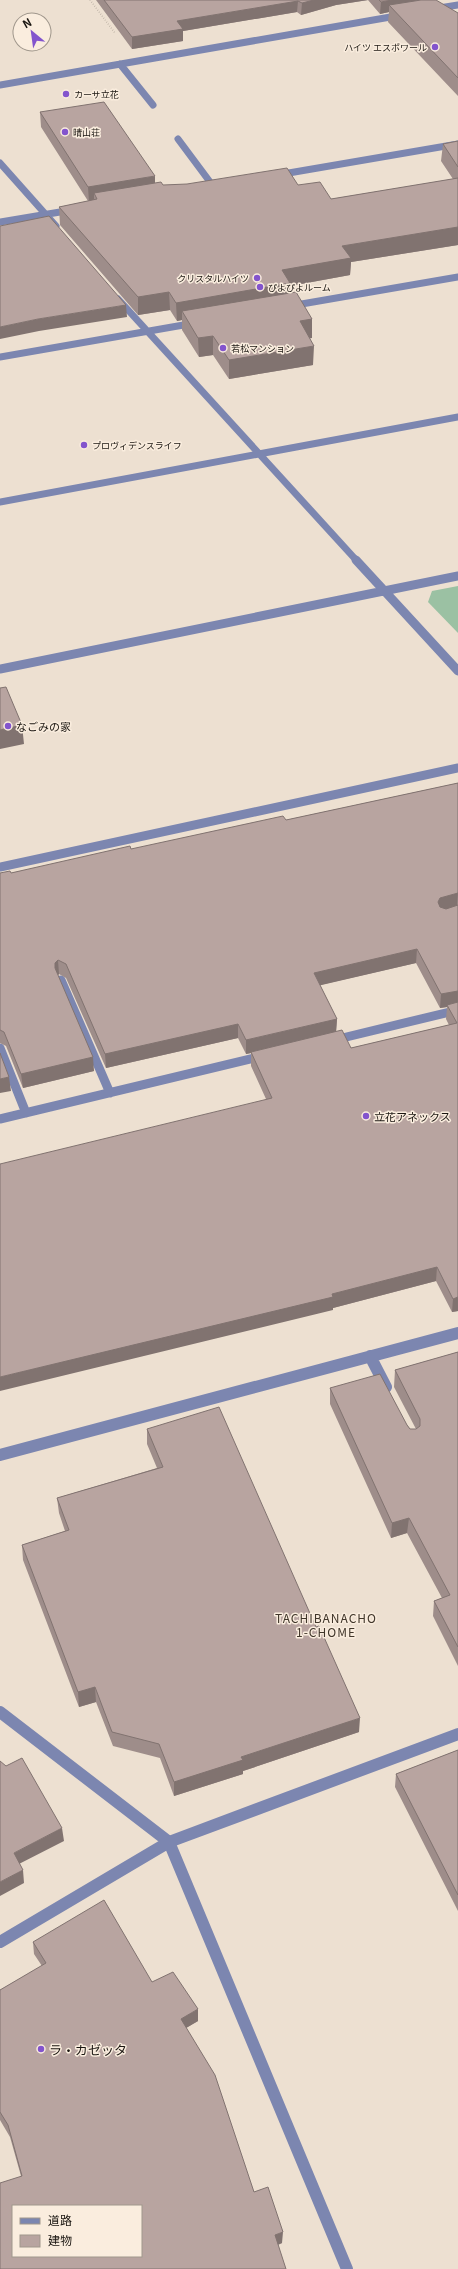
<svg xmlns="http://www.w3.org/2000/svg" width="458" height="2269" font-family="Georgia,'Noto Sans JP',serif">
<rect width="100%" height="100%" fill="#ede0d1"/>
<path fill="#9bc1a3" d="M 458,586 L 458,633 L 428,602 L 432,591 Z"/>
<g fill="none" stroke-linecap="round" stroke-linejoin="round">
<path stroke="#9e9589" stroke-width="1.5" stroke-dasharray="0.5 2" stroke-linecap="butt" d="M 90,0 L 115,33"/>
<path stroke="#7c86b0" stroke-width="7" d="M 433,9 L 458,5
M 120,64 L 153,105
M 0,85 L 402,15
M 178,139 L 213,186
M 0,163 L 56,226
M 277,175 L 458,144
M 0,222 L 72,210
M 118,299 L 357,561
M 290,306 L 458,277
M 0,357 L 195,323
M 0,502 L 458,417"/>
<path stroke="#7c86b0" stroke-width="9" d="M 356,560 L 458,671
M 0,669 L 458,576
M 0,867 L 458,768
M 61,980 L 110,1093
M 334,1040 L 458,1010
M 0,1048 L 26,1113
M 0,1119 L 263,1056"/>
<path stroke="#7c86b0" stroke-width="12" d="M 370,1356 L 386,1387
M 0,1455 L 458,1333
M 0,1712 L 169,1842 L 347,2269
M 0,1942 L 169,1842 L 458,1734"/>
</g>
<path fill="#9e8d8a" fill-rule="evenodd" d="M 96,0 L 419,0 L 458,13 L 458,96 L 388,22 L 389,12 L 380,14 L 368,0 L 336,5 L 301,15 L 297,12 L 183,31 L 183,41 L 132,49 Z
M 40,112 L 155,183 L 163,185 L 298,185 L 331,199 L 453,179 L 441,161 L 443,144 L 458,141 L 458,245 L 351,262 L 350,275 L 290,286 L 290,293 L 312,319 L 312,338 L 310,338 L 313,365 L 229,379 L 213,355 L 199,357 L 182,330 L 182,320 L 177,321 L 170,310 L 138,315 L 60,225 L 59,207 L 88,201 L 41,127 Z
M 458,783 L 458,1311 L 452,1312 L 436,1281 L 333,1308 L 333,1310 L 266,1099 L 251,1066 L 251,1053 L 246,1054 L 238,1038 L 106,1068 L 66,978 L 59,974 L 58,975 L 94,1071 L 23,1088 L 6,1046 L 0,1043 L 0,873 L 11,873 L 286,820 ZM 416,963 L 440,1008 L 447,1007 L 446,1019 L 449,1025 L 351,1048 L 336,1031 L 337,1019 L 320,985 Z
M 458,1352 L 458,1666 L 433,1616 L 434,1601 L 442,1598 L 407,1533 L 391,1538 L 330,1404 L 330,1388 L 407,1425 L 410,1429 L 416,1429 L 394,1387 L 395,1370 Z
M 147,1429 L 359,1732 L 243,1771 L 243,1774 L 174,1796 L 160,1758 L 113,1746 L 96,1702 L 79,1707 L 23,1560 L 22,1545 L 65,1531 L 59,1513 L 57,1498 L 157,1468 L 147,1444 Z
M 458,1750 L 458,1911 L 395,1787 L 396,1774 Z
M 33,1942 L 152,1982 L 198,2021 L 186,2028 L 254,2192 L 282,2243 L 278,2245 L 21,2176 L 10,2137 L 0,2120 L 0,1990 L 42,1966 L 34,1954 Z"/>
<path fill="#817370" d="M 314,0 L 368,0 L 336,5 L 301,15 L 302,3 Z
M 392,0 L 419,0 L 418,7 L 389,5 L 389,12 L 380,14 L 381,2 Z
M 298,1 L 297,12 L 183,31 L 183,41 L 132,49 L 132,37 L 177,21 Z
M 155,176 L 155,191 L 94,193 L 94,201 L 89,202 L 88,187 Z
M 458,227 L 458,245 L 351,262 L 350,275 L 290,286 L 290,301 L 182,311 L 182,320 L 177,321 L 176,303 L 282,270 L 342,246 Z
M 169,292 L 170,310 L 138,315 L 138,297 Z
M 126,305 L 127,317 L 39,331 L 0,339 L 0,327 L 38,319 Z
M 312,319 L 312,338 L 299,340 L 300,321 Z
M 213,336 L 213,355 L 199,357 L 198,338 Z
M 314,346 L 313,365 L 229,379 L 229,360 Z
M 22,725 L 24,744 L 0,749 L 0,730 Z
M 458,893 L 457,907 L 439,913 L 438,902 L 440,898 Z
M 417,949 L 416,963 L 313,987 L 314,973 Z
M 58,960 L 59,974 L 56,977 L 55,968 L 55,963 Z
M 458,991 L 458,1004 L 447,1005 L 447,1007 L 440,1008 L 441,994 Z
M 337,1019 L 336,1033 L 251,1052 L 251,1053 L 246,1054 L 246,1040 Z
M 238,1024 L 238,1038 L 106,1068 L 105,1054 Z
M 93,1057 L 94,1071 L 23,1088 L 21,1074 Z
M 9,1077 L 11,1091 L 0,1093 L 0,1079 Z
M 437,1267 L 436,1281 L 333,1308 L 333,1310 L 0,1391 L 0,1377 L 332,1294 Z
M 458,1297 L 458,1311 L 452,1312 L 453,1299 Z
M 409,1518 L 407,1533 L 391,1538 L 392,1523 Z
M 95,1687 L 96,1702 L 79,1707 L 78,1692 Z
M 360,1718 L 359,1732 L 243,1771 L 243,1774 L 174,1796 L 174,1782 L 241,1757 Z
M 62,1828 L 64,1841 L 15,1866 L 14,1853 Z
M 23,1870 L 24,1883 L 0,1896 L 0,1882 Z
M 198,2009 L 198,2021 L 181,2031 L 181,2019 Z
M 283,2232 L 282,2243 L 274,2246 L 275,2235 Z"/>
<path fill="#b8a4a0" stroke="#817370" fill-rule="evenodd" d="M 104,0 L 314,0 L 302,3 L 298,1 L 177,21 L 183,29 L 132,37 Z
M 379,0 L 392,0 L 381,2 Z
M 421,0 L 436,0 L 458,13 L 458,78 L 389,5 Z
M 104,102 L 155,176 L 88,187 L 40,112 Z
M 458,141 L 458,167 L 443,144 Z
M 287,168 L 298,185 L 320,182 L 331,199 L 458,178 L 458,227 L 342,246 L 351,258 L 282,270 L 290,283 L 176,303 L 169,292 L 138,297 L 59,207 L 97,199 L 94,193 L 161,182 L 163,185 L 187,184 Z
M 49,216 L 126,305 L 38,319 L 0,327 L 0,226 Z
M 296,292 L 312,319 L 300,321 L 314,346 L 229,360 L 213,336 L 198,338 L 182,311 Z
M 6,687 L 22,725 L 0,730 L 0,688 Z
M 458,783 L 458,893 L 440,898 L 438,902 L 440,907 L 446,909 L 458,905 L 458,991 L 441,994 L 417,949 L 314,973 L 337,1019 L 246,1040 L 238,1024 L 105,1054 L 66,964 L 58,960 L 55,963 L 55,968 L 93,1057 L 21,1074 L 4,1032 L 0,1030 L 0,873 L 10,871 L 11,873 L 130,846 L 131,849 L 283,816 L 286,820 Z
M 458,1002 L 458,1297 L 453,1299 L 437,1267 L 332,1294 L 333,1297 L 0,1377 L 0,1164 L 272,1098 L 251,1052 L 342,1030 L 351,1048 L 457,1023 L 447,1005 Z
M 0,1053 L 9,1077 L 0,1079 Z
M 458,1352 L 458,1647 L 434,1601 L 450,1595 L 409,1518 L 392,1523 L 330,1388 L 380,1374 L 407,1425 L 410,1429 L 416,1429 L 420,1426 L 420,1419 L 395,1370 Z
M 219,1407 L 316,1627 L 319,1626 L 360,1718 L 241,1757 L 243,1760 L 174,1782 L 159,1744 L 112,1732 L 95,1687 L 78,1692 L 22,1545 L 69,1530 L 57,1498 L 163,1467 L 147,1429 Z
M 458,1750 L 458,1895 L 396,1774 Z
M 22,1758 L 62,1828 L 14,1853 L 23,1870 L 0,1882 L 0,1761 L 6,1766 Z
M 104,1900 L 152,1982 L 173,1972 L 198,2009 L 181,2019 L 215,2075 L 254,2192 L 268,2187 L 283,2232 L 275,2235 L 286,2269 L 0,2269 L 0,2183 L 22,2176 L 8,2125 L 0,2112 L 0,1990 L 46,1963 L 33,1942 ZM 13,2206 L 141,2206 L 141,2256 L 13,2256 Z"/>
<g fill="#8354cd" stroke="#faedde" stroke-width="1.5">
<circle cx="435" cy="47" r="4"/>
<circle cx="66" cy="94" r="4"/>
<circle cx="65" cy="132" r="4"/>
<circle cx="257" cy="278" r="4"/>
<circle cx="260" cy="287" r="4"/>
<circle cx="223" cy="348" r="4"/>
<circle cx="84" cy="445" r="4"/>
<circle cx="8" cy="726" r="4"/>
<circle cx="366" cy="1116" r="4"/>
<circle cx="41" cy="2049" r="4"/>
</g>
<g text-anchor="middle" dominant-baseline="central" stroke-width="3" stroke-linejoin="round" paint-order="stroke">
<g font-size="9" fill="#191510" stroke="#faedde" text-anchor="start">
<text x="427" y="47" text-anchor="end">ハイツ エスポワール</text>
<text x="74" y="94">カーサ立花</text>
<text x="73" y="132">晴山荘</text>
<text x="249" y="278" text-anchor="end">クリスタルハイツ</text>
<text x="268" y="287">ぴよぴよルーム</text>
<text x="231" y="348">若松マンション</text>
<text x="92" y="445">プロヴィデンスライフ</text>
</g>
<g font-size="11" fill="#191510" stroke="#faedde" text-anchor="start">
<text x="16" y="726">なごみの家</text>
<text x="374" y="1116">立花アネックス</text>
</g>
<g font-size="12" letter-spacing="1" fill="#40362a" stroke="#faedde">
<text x="326" y="1617">TACHIBANACHO<tspan x="326" dy="14">1-CHOME</tspan></text>
</g>
<g font-size="13" fill="#191510" stroke="#faedde" text-anchor="start">
<text x="49" y="2049">ラ・カゼッタ</text>
</g>
</g>
<rect x="12" y="2205" width="130" height="52" fill="#faedde" stroke="#a0978c"/>
<rect x="20" y="2218" width="20" height="6" fill="#7c86b0" stroke="#a0978c"/>
<text x="48" y="2225" font-size="12" fill="#191510">道路</text>
<rect x="20" y="2235" width="20" height="12" fill="#b8a4a0" stroke="#a0978c"/>
<text x="48" y="2245" font-size="12" fill="#191510">建物</text>
<g transform="translate(32 32) rotate(331)"><circle r="19" fill="#faedde" stroke="#a0978c"/>
<path d="M0-3L7 15L0 10L-7 15Z" fill="#8354cd"/>
<text y="-6" font-size="11" font-weight="bold" text-anchor="middle" fill="#191510">N</text>
</g>
</svg>
